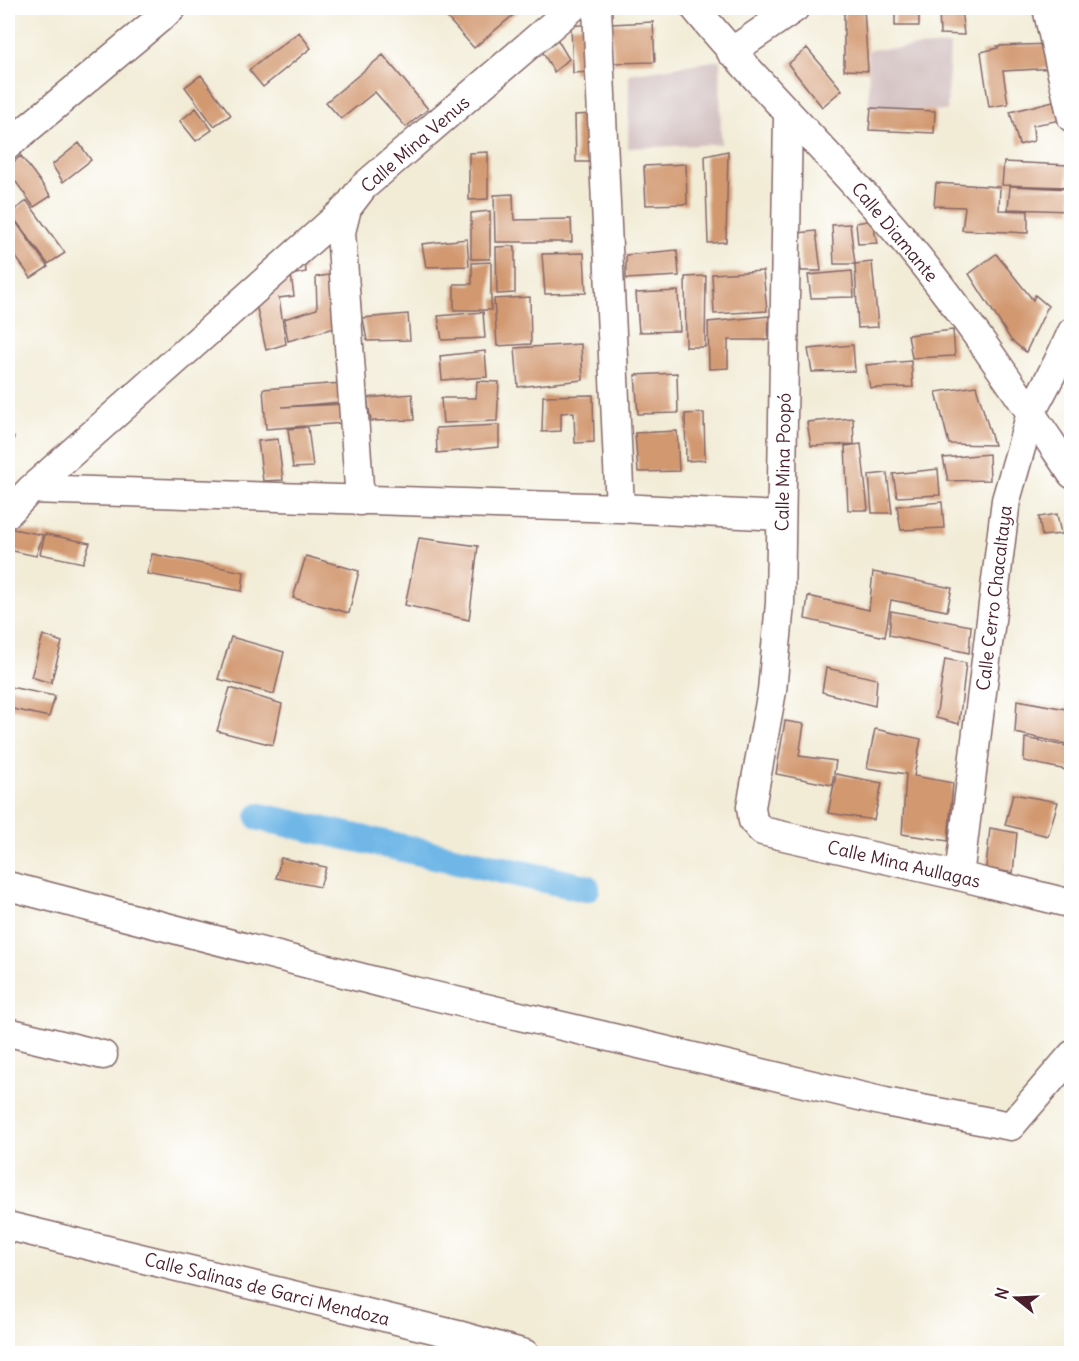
<svg xmlns="http://www.w3.org/2000/svg" width="1079" height="1361" font-family="Delius,sans-serif">
<rect width="100%" height="100%" fill="#fff"/>
<filter id="ink" filterUnits="userSpaceOnUse"><feTurbulence type="fractalNoise" baseFrequency=".0167" numOctaves="2"/><feDisplacementMap in="SourceGraphic" scale="12" xChannelSelector="R" yChannelSelector="G"/><feConvolveMatrix kernelMatrix="1 2 1 2 8 2 1 2 1" color-interpolation-filters="sRGB"/></filter>
<filter id="wash" filterUnits="userSpaceOnUse"><feTurbulence type="fractalNoise" baseFrequency=".008" numOctaves="4" result="noise"/><feDisplacementMap in="SourceGraphic" scale="24" xChannelSelector="R" yChannelSelector="G"/><feGaussianBlur stdDeviation="1.35" result="paint"/><feColorMatrix in="noise" values="0 0 0 0 0 0 0 0 0 0 0 0 0 0 0 0 0 1.4 0 .05"/><feComposite in="paint" operator="in"/></filter>
<g filter="url(#wash)">
<rect width="100%" height="100%" fill="#f2ecd7"/>
<path fill="#d2bfc0" d="M 950,45 L 947,111 L 869,107 L 868,50 Z
M 720,60 L 721,144 L 628,148 L 629,74 Z"/>
<g fill="none" stroke-linecap="round" stroke-linejoin="round">
<path stroke="#70b7e7" stroke-width="28" d="M 260,817 L 586,888"/>
</g>
<g id="blocks">
<path fill="#d2986f" d="M 448,8 L 516,8 L 518,11 L 474,48 L 442,12 Z
M 844,8 L 864,8 L 868,71 L 844,70 Z
M 895,8 L 919,8 L 919,26 L 895,26 Z
M 939,8 L 961,8 L 964,35 L 940,34 Z
M 653,22 L 655,62 L 614,63 L 611,24 Z
M 591,24 L 591,72 L 573,73 L 571,26 Z
M 299,32 L 311,48 L 263,87 L 249,70 Z
M 557,39 L 569,59 L 554,72 L 542,51 Z
M 1050,44 L 1055,68 L 1003,71 L 1008,104 L 989,107 L 981,52 L 998,48 L 997,46 Z
M 807,48 L 842,90 L 822,107 L 788,64 Z
M 383,55 L 428,109 L 406,127 L 375,92 L 341,119 L 326,102 Z
M 201,75 L 231,115 L 214,126 L 185,87 Z
M 1061,99 L 1067,119 L 1033,125 L 1034,141 L 1019,145 L 1010,112 Z
M 196,108 L 212,130 L 196,141 L 180,121 Z
M 871,108 L 935,111 L 934,133 L 869,130 Z
M 594,114 L 595,162 L 576,162 L 575,115 Z
M 79,143 L 91,160 L 63,182 L 52,165 Z
M 728,151 L 726,242 L 708,243 L 705,156 Z
M 488,152 L 488,199 L 469,200 L 469,153 Z
M 21,156 L 51,196 L 34,207 L 8,171 L 8,166 Z
M 1004,162 L 1068,165 L 1067,187 L 1002,185 Z
M 686,164 L 687,204 L 646,205 L 644,166 Z
M 936,183 L 1000,187 L 999,210 L 1028,211 L 1028,233 L 962,230 L 965,207 L 934,206 Z
M 1010,186 L 1071,189 L 1071,211 L 1008,209 Z
M 513,194 L 514,220 L 571,219 L 572,242 L 495,242 L 494,195 Z
M 27,201 L 65,253 L 48,264 L 10,213 Z
M 490,211 L 490,259 L 471,259 L 471,213 Z
M 11,215 L 48,267 L 31,278 L 8,246 L 8,217 Z
M 872,220 L 877,243 L 858,244 L 856,223 Z
M 850,224 L 855,264 L 834,264 L 832,225 Z
M 816,231 L 821,271 L 801,271 L 798,233 Z
M 467,239 L 469,266 L 426,267 L 422,244 Z
M 515,246 L 515,293 L 497,294 L 496,247 Z
M 677,250 L 679,276 L 626,279 L 626,255 Z
M 304,252 L 306,272 L 291,275 L 294,296 L 279,298 L 286,344 L 266,350 L 254,295 Z
M 584,253 L 586,293 L 545,294 L 542,254 Z
M 996,254 L 1033,300 L 1035,295 L 1048,306 L 1026,352 L 1011,340 L 969,274 Z
M 491,262 L 491,310 L 454,310 L 454,284 L 472,284 L 472,263 Z
M 872,262 L 878,327 L 858,328 L 855,264 Z
M 763,271 L 767,311 L 714,314 L 712,274 Z
M 852,271 L 854,297 L 811,298 L 808,275 Z
M 335,274 L 338,327 L 288,341 L 284,319 L 317,309 L 316,277 Z
M 706,276 L 705,347 L 686,347 L 685,277 Z
M 678,291 L 680,331 L 639,332 L 636,293 Z
M 530,297 L 531,344 L 497,346 L 494,299 Z
M 483,312 L 485,338 L 442,340 L 438,316 Z
M 408,314 L 410,340 L 367,341 L 363,318 Z
M 769,316 L 768,340 L 728,340 L 728,368 L 709,369 L 708,322 Z
M 953,330 L 955,356 L 912,358 L 908,335 Z
M 581,344 L 583,380 L 518,387 L 515,348 Z
M 853,345 L 855,371 L 812,372 L 808,349 Z
M 485,351 L 487,377 L 442,380 L 440,356 Z
M 911,361 L 913,387 L 870,388 L 866,365 Z
M 677,373 L 678,413 L 638,414 L 635,375 Z
M 477,381 L 499,382 L 497,421 L 443,423 L 441,398 L 476,398 Z
M 342,383 L 343,402 L 282,407 L 344,404 L 345,423 L 266,429 L 263,389 Z
M 976,386 L 994,445 L 949,444 L 936,392 Z
M 412,394 L 414,420 L 371,421 L 367,398 Z
M 593,395 L 594,442 L 575,443 L 574,412 L 561,413 L 561,431 L 542,432 L 543,396 Z
M 704,413 L 705,460 L 686,461 L 685,414 Z
M 853,418 L 854,444 L 811,446 L 807,422 Z
M 499,425 L 499,447 L 437,453 L 436,428 Z
M 308,427 L 313,467 L 293,468 L 288,429 Z
M 677,431 L 679,471 L 638,472 L 635,433 Z
M 8,436 L 14,437 L 8,456 Z
M 278,439 L 283,480 L 263,481 L 258,441 Z
M 861,444 L 868,510 L 848,510 L 845,446 Z
M 989,454 L 990,480 L 948,481 L 943,458 Z
M 938,469 L 940,495 L 897,497 L 893,474 Z
M 887,473 L 892,513 L 872,513 L 869,475 Z
M 942,502 L 944,528 L 901,530 L 897,506 Z
M 1057,514 L 1061,534 L 1042,536 L 1039,517 Z
M 8,528 L 43,535 L 36,556 L 8,550 Z
M 45,534 L 90,543 L 83,563 L 40,554 Z
M 419,538 L 478,546 L 469,620 L 405,605 Z
M 152,554 L 244,572 L 242,591 L 147,574 Z
M 306,556 L 359,571 L 349,613 L 293,598 Z
M 873,572 L 952,588 L 947,611 L 891,600 L 885,637 L 805,619 L 808,596 L 869,610 Z
M 1067,584 L 1071,584 L 1071,628 L 1067,627 Z
M 891,611 L 971,626 L 969,653 L 889,635 Z
M 1069,634 L 1071,635 L 1071,661 L 1068,660 Z
M 43,635 L 62,642 L 51,683 L 31,677 Z
M 231,637 L 284,652 L 274,694 L 218,679 Z
M 945,659 L 966,663 L 959,724 L 936,718 Z
M 826,668 L 877,679 L 875,706 L 822,692 Z
M 1070,679 L 1071,745 L 1015,733 L 1017,700 L 1066,709 Z
M 10,687 L 55,696 L 49,717 L 8,708 Z
M 230,688 L 282,704 L 273,745 L 217,731 Z
M 785,721 L 804,724 L 799,756 L 836,761 L 832,785 L 776,774 Z
M 875,729 L 921,739 L 914,776 L 953,783 L 948,841 L 902,834 L 906,774 L 867,768 Z
M 1025,738 L 1071,747 L 1071,771 L 1024,761 Z
M 836,774 L 882,783 L 874,820 L 828,813 Z
M 1013,794 L 1058,802 L 1048,836 L 1005,825 Z
M 990,828 L 1017,833 L 1013,873 L 986,868 Z
M 1070,846 L 1071,846 L 1071,875 L 1067,874 Z
M 281,858 L 326,867 L 320,887 L 276,878 Z"/>
</g>
</g>
<g filter="url(#ink)">
<use href="#blocks" fill-opacity="0" stroke="#856767" stroke-width="1.5"/>
<g fill="none" stroke-linecap="round" stroke-linejoin="round">
<g stroke="#856767" stroke-width="31">
<path id="minor" d="M 597,8 L 620,508
M 695,8 C 760,88 835,158 902,238 C 964,312 1018,394 1072,474
M 1047,8 L 1072,118
M 731,52 L 795,8
M 788,115 L 780,603 L 772,691 L 751,807 L 753,821 L 762,831 L 959,876 L 1072,904
M 8,145 L 172,8
M 31,489 L 620,508 L 781,516
M 360,501 L 341,232 L 347,208 L 363,187 L 572,8
M 8,513 L 31,489 L 347,208
M 959,876 L 1006,500 L 1031,413 L 1058,362 L 1072,332
M 8,886 L 409,990 L 885,1102 L 1011,1126 L 1072,1055
M 8,1032 L 103,1055
M 8,1226 L 458,1335 L 525,1354"/>
</g>
<use href="#minor" stroke="#fff" stroke-width="28"/>
</g>
</g>
<g text-anchor="middle" dominant-baseline="central" stroke-width="4.5" stroke-linejoin="round" paint-order="stroke">
<g font-size="18" fill="#4a1f2b" stroke="#fff">
<text transform="translate(415 144) rotate(-41)">Calle Mina Venus</text>
<text transform="translate(895 232) rotate(50)">Calle Diamante</text>
<text transform="translate(783 462) rotate(-89)">Calle Mina Poopó</text>
<text transform="translate(994 598) rotate(-83)">Calle Cerro Chacaltaya</text>
<text transform="translate(904 864) rotate(13)">Calle Mina Aullagas</text>
<text transform="translate(267 1289) rotate(14)">Calle Salinas de Garci Mendoza</text>
</g>
</g>
<rect width="1079" height="1361" fill="none" stroke="#fff" stroke-width="30"/>
<g transform="translate(1016 1298) rotate(288)" stroke="#ffffff" stroke-width="4.5" paint-order="stroke">
<path d="M0-4.5L10 22L0 15L-10 22Z" fill="#4a1f2b"/>
<text y="-9" font-size="16" font-weight="bold" text-anchor="middle" fill="#4a1f2b">N</text>
</g>
</svg>
